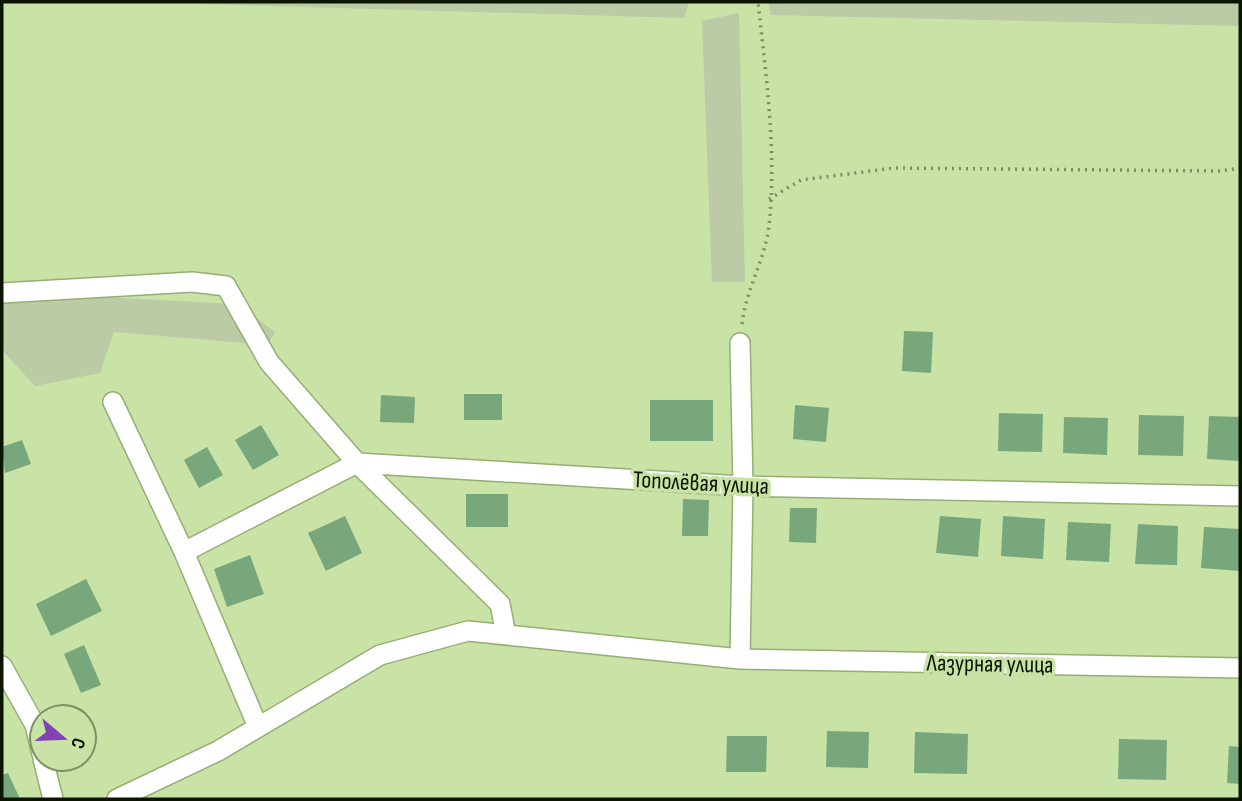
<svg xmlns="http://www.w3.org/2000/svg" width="1242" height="801" font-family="'Sofia Sans Condensed',sans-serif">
<rect width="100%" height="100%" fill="#c9e2a6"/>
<path fill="#bacba5" d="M 137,2 L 689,2 L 684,18 Z
M 768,2 L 1240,2 L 1240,26 L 771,15 Z
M 739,13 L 745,282 L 712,282 L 702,21 Z
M 2,292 L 237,304 L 275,332 L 267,345 L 114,332 L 100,373 L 35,386 L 2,350 Z"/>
<path fill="#78a77c" d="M 904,331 L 933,332 L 931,373 L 902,371 Z
M 464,394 L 502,394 L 502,420 L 464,420 Z
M 381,395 L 415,397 L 414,423 L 380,422 Z
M 650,400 L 713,400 L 713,441 L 650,441 Z
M 795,405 L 829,408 L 826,442 L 793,439 Z
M 999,413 L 1043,414 L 1042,452 L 998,451 Z
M 1139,415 L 1184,416 L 1183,456 L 1138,455 Z
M 1209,416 L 1240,417 L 1240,461 L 1207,459 Z
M 1064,417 L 1108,418 L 1107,455 L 1063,453 Z
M 261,425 L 279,455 L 253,470 L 235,440 Z
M 22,440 L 31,464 L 5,473 L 2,447 Z
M 207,447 L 223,475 L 199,488 L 184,460 Z
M 466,494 L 508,494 L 508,527 L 466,527 Z
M 683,499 L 709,500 L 708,536 L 682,536 Z
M 790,508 L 817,508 L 816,543 L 789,542 Z
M 345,516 L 362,553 L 326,571 L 308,533 Z
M 940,516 L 981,519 L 978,557 L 936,553 Z
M 1003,516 L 1045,519 L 1043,559 L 1001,556 Z
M 1068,522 L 1111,524 L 1109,562 L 1066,560 Z
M 1138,524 L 1178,526 L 1177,565 L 1135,564 Z
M 1204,527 L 1240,529 L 1240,571 L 1201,568 Z
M 250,555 L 264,594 L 227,607 L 214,569 Z
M 86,579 L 102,611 L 51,636 L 36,604 Z
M 84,645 L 101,685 L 81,693 L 64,654 Z
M 827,731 L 869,732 L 868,768 L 826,767 Z
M 915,732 L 968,734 L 967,774 L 914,773 Z
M 727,736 L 767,736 L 766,772 L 726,772 Z
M 1119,739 L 1167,740 L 1166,780 L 1118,779 Z
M 1229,746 L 1240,747 L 1240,784 L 1227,783 Z
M 8,773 L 20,799 L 2,799 L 2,775 Z"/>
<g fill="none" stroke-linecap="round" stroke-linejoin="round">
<g stroke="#95ae74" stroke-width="22">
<path id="minor" d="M 2,293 L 192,282 L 226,286 L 269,362 L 357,463 L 500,604 L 506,635
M 740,343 L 743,486 L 740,659
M 113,402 L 184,552 L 258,727
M 184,552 L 357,463 L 743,486 L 1240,496
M 2,666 L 35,725 L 42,754
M 43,759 L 53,799
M 117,799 L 218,751 L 380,655 L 468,631 L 740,659 L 1240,668"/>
</g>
<path stroke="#7b8e62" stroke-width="3.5" stroke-dasharray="2 5" stroke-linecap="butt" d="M 769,199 L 801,180 L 894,168 L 1220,171 L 1240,168
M 742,324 C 746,290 765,259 769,226 C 777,152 766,76 758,2"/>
<use href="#minor" stroke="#fff" stroke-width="19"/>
</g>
<g text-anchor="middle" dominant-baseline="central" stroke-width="7" stroke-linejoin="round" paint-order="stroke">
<g font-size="24" fill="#0c1501" stroke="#c9e2a6">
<text transform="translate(701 483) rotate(3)">Тополёвая улица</text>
<text transform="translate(990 664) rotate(1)">Лазурная улица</text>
</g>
</g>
<rect width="1242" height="801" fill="none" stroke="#0c1501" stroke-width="7"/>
<g transform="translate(63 738) rotate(109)"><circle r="33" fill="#c9e2a6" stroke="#7d9064" stroke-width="2"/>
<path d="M0-5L12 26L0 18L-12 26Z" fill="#8241b5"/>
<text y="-10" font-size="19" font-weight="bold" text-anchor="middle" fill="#0c1501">С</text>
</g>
</svg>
